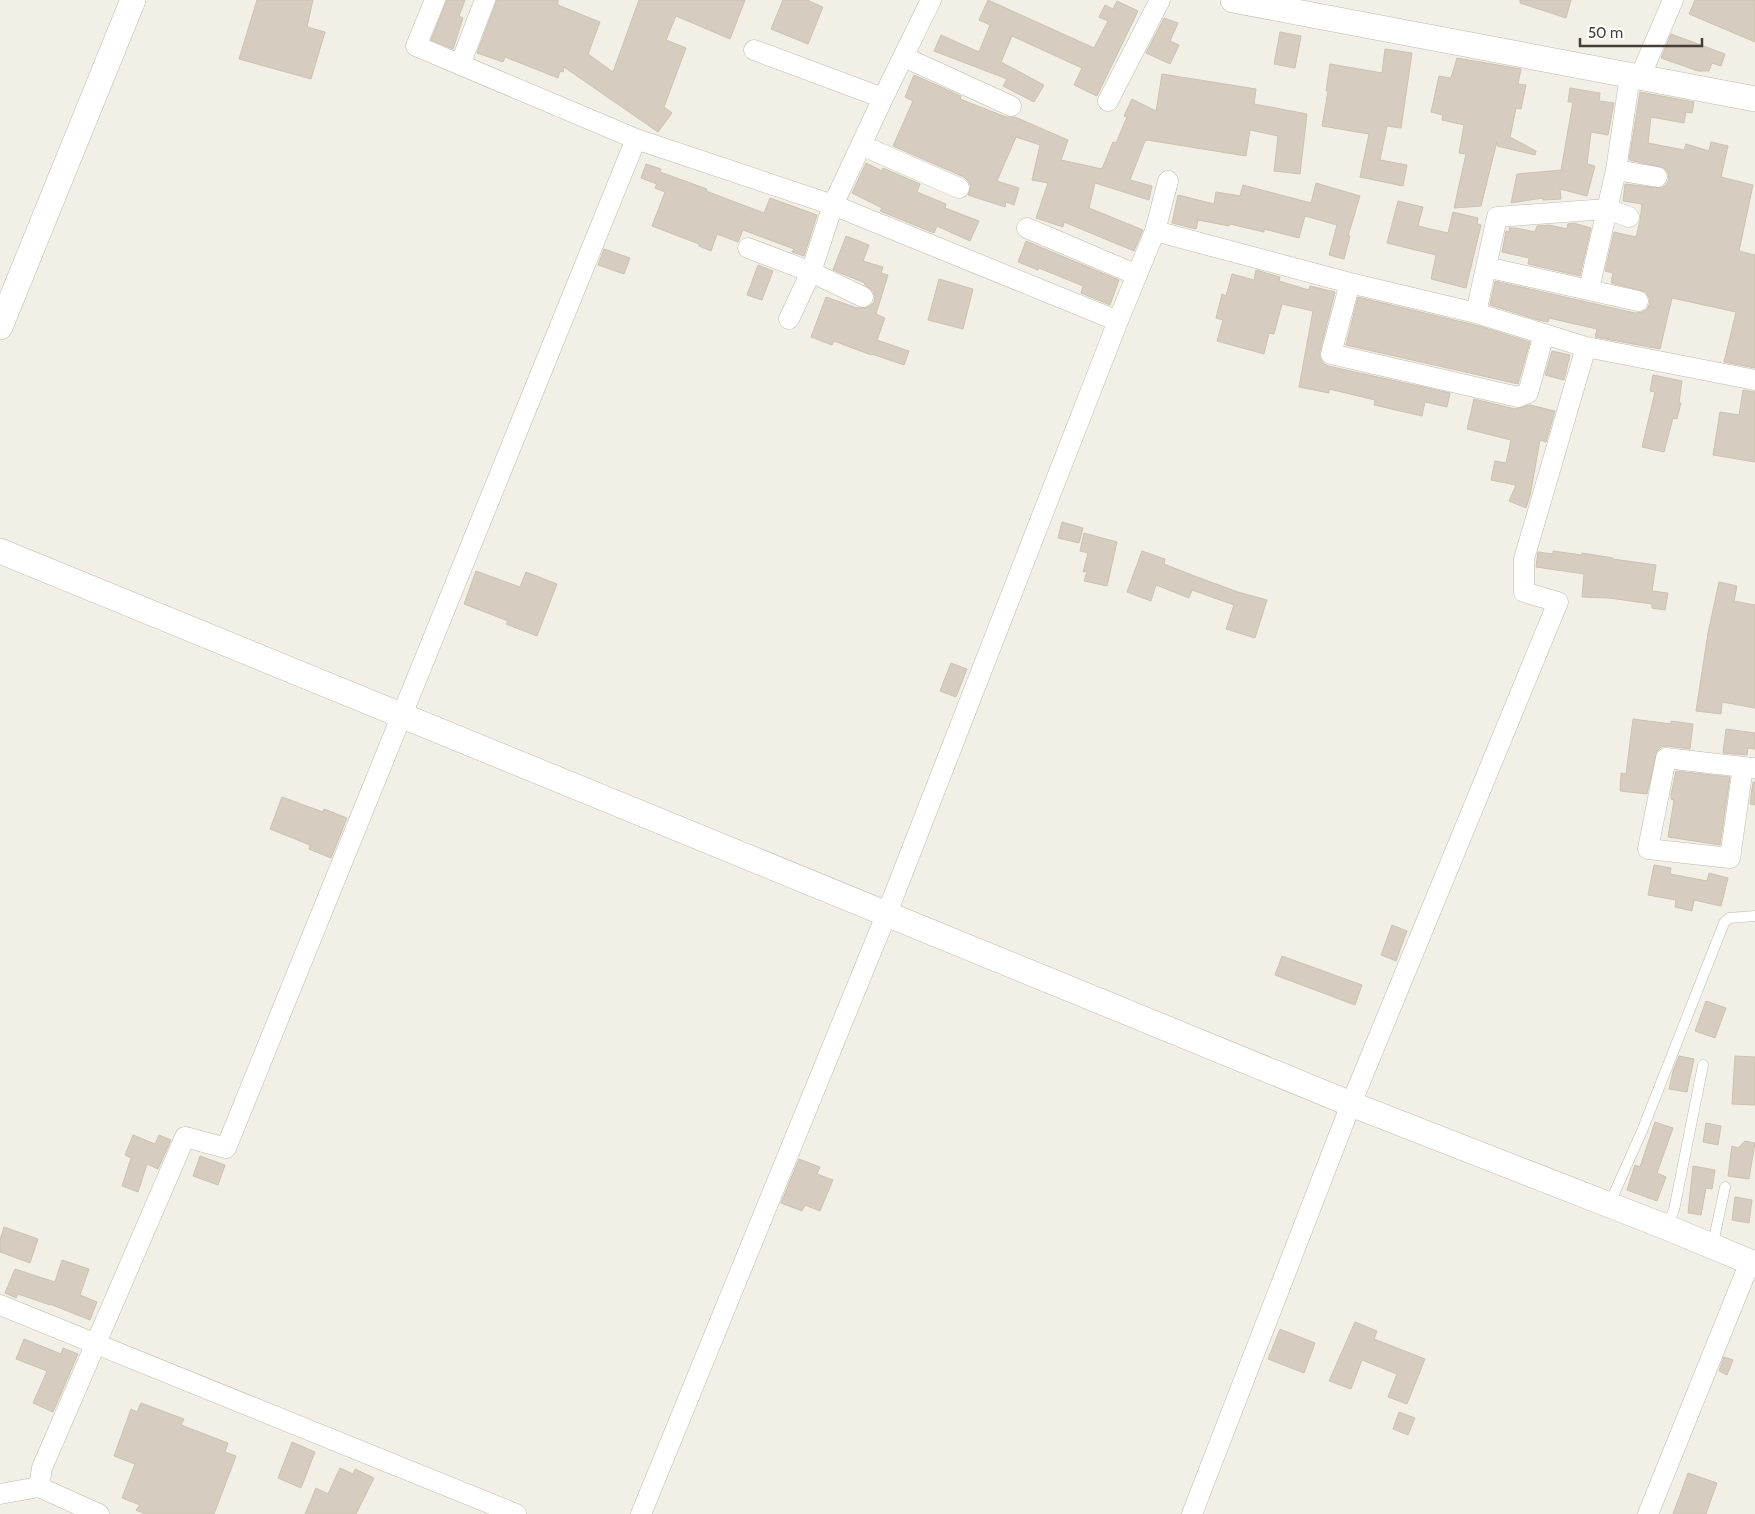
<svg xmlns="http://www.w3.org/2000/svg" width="1755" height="1514" font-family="Cabin,sans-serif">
<rect width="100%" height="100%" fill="#f2efe6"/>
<path fill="#d6cdc0" stroke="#cdc2b0" d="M 257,0 L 313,0 L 307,27 L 325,32 L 311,79 L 239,59 Z
M 447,0 L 465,0 L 459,16 L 463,18 L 453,49 L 431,40 Z
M 497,0 L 558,0 L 558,5 L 600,22 L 588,54 L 613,72 L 639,0 L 745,0 L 730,39 L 676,16 L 666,40 L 686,48 L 664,107 L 672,113 L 658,132 L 564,67 L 563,72 L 560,71 L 558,78 L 505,57 L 503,62 L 477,53 Z
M 783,0 L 807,0 L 823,7 L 808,44 L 771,29 Z
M 988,0 L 1094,48 L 1108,21 L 1099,17 L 1105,5 L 1113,9 L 1117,1 L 1138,11 L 1097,96 L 1074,85 L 1082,68 L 1012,36 L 1001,62 L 1044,85 L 1034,102 L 1003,86 L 1007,79 L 934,51 L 941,35 L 979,52 L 990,25 L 979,20 Z
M 1520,0 L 1571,0 L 1566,18 L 1520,3 Z
M 1695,0 L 1755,0 L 1755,42 L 1689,14 Z
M 1164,18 L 1178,23 L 1170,41 L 1179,45 L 1170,64 L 1146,53 Z
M 1280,32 L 1301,36 L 1295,68 L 1274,64 Z
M 1671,34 L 1725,54 L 1721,66 L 1712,63 L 1709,71 L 1698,71 L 1661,58 Z
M 1385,49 L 1412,53 L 1401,128 L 1387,126 L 1380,160 L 1407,165 L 1403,186 L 1360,177 L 1369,134 L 1322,126 L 1328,91 L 1326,91 L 1330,64 L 1382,73 Z
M 1457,58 L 1521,69 L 1518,84 L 1526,85 L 1521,109 L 1516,108 L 1510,137 L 1536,151 L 1535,155 L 1497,146 L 1497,141 L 1481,206 L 1454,208 L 1466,154 L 1459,153 L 1464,125 L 1442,120 L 1443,115 L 1431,112 L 1439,76 L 1451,78 Z
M 1162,74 L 1256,89 L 1254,104 L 1307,114 L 1300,174 L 1274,171 L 1278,136 L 1250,130 L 1246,156 L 1147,140 L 1145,141 L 1130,180 L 1152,186 L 1149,200 L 1095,183 L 1089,208 L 1143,230 L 1134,251 L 1064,222 L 1063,227 L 1036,218 L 1048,183 L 1032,180 L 1040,145 L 1016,137 L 997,181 L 1019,188 L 1014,205 L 1006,202 L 1005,207 L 968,195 L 971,186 L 968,181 L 964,177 L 893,146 L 913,101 L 905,97 L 914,75 L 961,96 L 960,99 L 1006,117 L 1015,117 L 1068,140 L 1061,160 L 1102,169 L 1113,142 L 1116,143 L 1127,117 L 1124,116 L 1132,99 L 1156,111 Z
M 1570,88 L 1600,93 L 1599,101 L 1614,103 L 1608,135 L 1591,132 L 1587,164 L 1595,166 L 1587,196 L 1560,189 L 1561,199 L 1543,200 L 1543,198 L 1511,203 L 1517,174 L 1561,170 L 1573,102 L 1568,102 Z
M 1640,92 L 1694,102 L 1692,113 L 1686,112 L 1684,123 L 1651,117 L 1648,143 L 1684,150 L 1686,144 L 1709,151 L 1711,142 L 1728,146 L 1721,177 L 1753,185 L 1739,251 L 1755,255 L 1755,368 L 1724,362 L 1736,312 L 1672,298 L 1660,349 L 1595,337 L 1597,329 L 1549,318 L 1548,322 L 1538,320 L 1490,305 L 1495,281 L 1635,313 L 1642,312 L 1647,309 L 1650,303 L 1649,298 L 1646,292 L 1611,283 L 1613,273 L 1605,271 L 1614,232 L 1636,237 L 1640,221 L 1642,204 L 1623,201 L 1625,184 L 1661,188 L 1666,185 L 1669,179 L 1668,173 L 1664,168 L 1629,160 Z
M 866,163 L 882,171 L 883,168 L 920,184 L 917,192 L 946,204 L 945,208 L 979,221 L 970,241 L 937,226 L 934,233 L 880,211 L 882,208 L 852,193 Z
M 646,164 L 661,169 L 660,172 L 707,189 L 706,191 L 764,213 L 770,198 L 817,215 L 804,256 L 792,252 L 794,249 L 743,230 L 738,242 L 717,234 L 711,251 L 699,246 L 699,244 L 652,226 L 665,192 L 655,188 L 657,184 L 641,178 Z
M 1316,183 L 1360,196 L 1348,236 L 1350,236 L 1344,259 L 1329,255 L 1337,225 L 1305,216 L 1299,238 L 1264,229 L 1264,232 L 1230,224 L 1229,226 L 1198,220 L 1196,229 L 1172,223 L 1178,195 L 1214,204 L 1216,192 L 1240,196 L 1243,185 L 1311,203 Z
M 1398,201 L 1423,207 L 1418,226 L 1448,233 L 1453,212 L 1478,218 L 1477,224 L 1481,225 L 1466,288 L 1431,279 L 1436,255 L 1387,243 Z
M 1574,223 L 1591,228 L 1580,276 L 1528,264 L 1529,258 L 1502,252 L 1506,231 L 1510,232 L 1509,228 L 1516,228 L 1535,232 L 1537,226 L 1549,225 L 1567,229 L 1568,224 Z
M 846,236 L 869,245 L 863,261 L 883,267 L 881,273 L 888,275 L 876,314 L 885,318 L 877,340 L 909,351 L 904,365 L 872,354 L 871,355 L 834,341 L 832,345 L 811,337 L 826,297 L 857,308 L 869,307 L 874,302 L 875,297 L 873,291 L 864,284 L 865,283 L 833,270 Z
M 1026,241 L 1119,280 L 1110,305 L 1081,293 L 1083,286 L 1039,268 L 1038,270 L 1018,262 Z
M 604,249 L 630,258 L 624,274 L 598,265 Z
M 758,265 L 773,271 L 762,300 L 747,295 Z
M 1256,270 L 1280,277 L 1279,281 L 1309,290 L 1310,286 L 1335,292 L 1320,351 L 1320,358 L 1323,363 L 1328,366 L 1450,393 L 1447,407 L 1425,402 L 1422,416 L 1374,405 L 1375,400 L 1329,389 L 1329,393 L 1299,387 L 1313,311 L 1282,304 L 1274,334 L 1269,333 L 1264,354 L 1217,341 L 1223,320 L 1216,318 L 1222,294 L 1226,296 L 1232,274 L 1254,280 Z
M 939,279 L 973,289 L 963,329 L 928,320 Z
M 1358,297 L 1479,326 L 1530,342 L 1518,384 L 1346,345 Z
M 1552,351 L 1570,355 L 1564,380 L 1545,375 Z
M 1653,375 L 1682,381 L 1679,403 L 1681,403 L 1677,419 L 1673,418 L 1664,452 L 1642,447 L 1655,392 L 1650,391 Z
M 1743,390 L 1755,392 L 1755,462 L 1713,455 L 1720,412 L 1739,415 Z
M 1474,399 L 1515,409 L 1530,405 L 1555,411 L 1546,442 L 1540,440 L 1530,496 L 1526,508 L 1509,501 L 1516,485 L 1491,480 L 1495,461 L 1506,463 L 1511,440 L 1467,429 Z
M 1062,522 L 1083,528 L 1079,543 L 1058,538 Z
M 1084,533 L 1117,542 L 1107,586 L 1084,581 L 1087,571 L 1083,572 L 1088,553 L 1080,551 Z
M 1142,551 L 1165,559 L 1164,564 L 1197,577 L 1238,592 L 1267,600 L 1255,638 L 1226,629 L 1234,605 L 1192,590 L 1189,598 L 1156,585 L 1151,601 L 1127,592 Z
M 1553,551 L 1582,555 L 1582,553 L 1613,558 L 1613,559 L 1656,565 L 1652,591 L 1668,593 L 1665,610 L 1652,608 L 1652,604 L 1609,598 L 1582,597 L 1584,574 L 1536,567 L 1538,552 L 1553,554 Z
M 476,571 L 520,587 L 526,572 L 557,584 L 537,636 L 506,624 L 508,621 L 464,604 Z
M 1719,582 L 1737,586 L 1734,601 L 1755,605 L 1755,708 L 1722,702 L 1721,714 L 1696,711 L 1708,633 Z
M 951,663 L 967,669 L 956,697 L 940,691 Z
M 1633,719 L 1671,724 L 1671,721 L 1693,724 L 1690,749 L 1667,746 L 1661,747 L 1657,751 L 1647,794 L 1620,791 L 1621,773 L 1626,774 Z
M 1726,729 L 1755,733 L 1755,749 L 1748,748 L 1747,755 L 1723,753 Z
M 1676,771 L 1730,777 L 1720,845 L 1668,837 L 1674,800 L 1671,799 L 1671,795 Z
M 1753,782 L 1755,782 L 1755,805 L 1750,804 Z
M 282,797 L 323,812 L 324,809 L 347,818 L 331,858 L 309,849 L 310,845 L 270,829 Z
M 1654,865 L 1671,868 L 1670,874 L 1707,881 L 1709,873 L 1728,878 L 1721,906 L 1694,900 L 1692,911 L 1675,907 L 1676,900 L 1648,895 Z
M 1392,925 L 1407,931 L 1396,961 L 1381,955 Z
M 1282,956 L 1362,985 L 1355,1005 L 1275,975 Z
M 1706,1001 L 1726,1008 L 1715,1038 L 1695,1031 Z
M 1679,1056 L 1694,1059 L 1687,1092 L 1669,1089 L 1673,1071 Z
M 1735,1056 L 1755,1057 L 1755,1105 L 1732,1104 Z
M 1655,1122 L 1673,1128 L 1657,1173 L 1666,1177 L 1657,1201 L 1627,1190 L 1635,1165 L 1640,1167 Z
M 1706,1123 L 1721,1126 L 1718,1145 L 1703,1142 Z
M 133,1135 L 155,1144 L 159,1135 L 171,1140 L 158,1169 L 147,1164 L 138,1192 L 122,1186 L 131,1158 L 125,1155 Z
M 1745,1141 L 1755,1143 L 1749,1179 L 1728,1176 L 1732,1146 L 1738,1148 Z
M 200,1156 L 225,1165 L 218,1185 L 193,1176 Z
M 799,1159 L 820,1167 L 817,1174 L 833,1180 L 820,1211 L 805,1205 L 802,1211 L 781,1203 Z
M 1693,1166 L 1715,1170 L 1712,1189 L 1706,1188 L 1701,1215 L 1688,1213 Z
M 1735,1197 L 1752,1200 L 1749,1223 L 1732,1220 Z
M 4,1227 L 38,1239 L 30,1263 L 0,1252 L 0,1240 Z
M 62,1260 L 89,1269 L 80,1295 L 97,1302 L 90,1320 L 50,1304 L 50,1305 L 18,1294 L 16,1298 L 5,1293 L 15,1269 L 55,1282 Z
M 1355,1322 L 1377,1331 L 1374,1339 L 1425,1359 L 1407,1404 L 1388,1397 L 1397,1374 L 1362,1360 L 1351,1389 L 1329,1381 Z
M 1280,1329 L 1315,1343 L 1304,1373 L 1268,1359 Z
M 24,1339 L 61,1354 L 63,1348 L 78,1354 L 53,1412 L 33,1403 L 47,1371 L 16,1359 Z
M 1724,1357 L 1733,1360 L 1727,1375 L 1719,1371 Z
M 141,1403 L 184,1419 L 181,1425 L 228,1443 L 225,1452 L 236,1456 L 214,1514 L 145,1514 L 136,1510 L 140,1505 L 122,1498 L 135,1464 L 114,1456 L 131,1409 L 137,1412 Z
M 1399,1412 L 1415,1418 L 1408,1435 L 1393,1429 Z
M 292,1442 L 315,1452 L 301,1488 L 278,1478 Z
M 340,1468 L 353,1474 L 355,1469 L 374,1478 L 356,1514 L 305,1514 L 316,1488 L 328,1494 Z
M 1688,1473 L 1717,1483 L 1706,1514 L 1673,1514 Z"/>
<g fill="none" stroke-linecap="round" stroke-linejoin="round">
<g stroke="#c0b9ad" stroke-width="11">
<path id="service" d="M 1609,1205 L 1642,1131 L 1724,923 L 1729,918 L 1755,916
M 1666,1227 L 1674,1210 L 1703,1065
M 1710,1245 L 1715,1234 L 1725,1187"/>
</g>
<g stroke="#c0b9ad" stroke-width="21">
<path id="minor" d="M 435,0 L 416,46 L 636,139 L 833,205 L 1118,321
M 754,50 L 883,98
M 904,57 L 1011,106
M 460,65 L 485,0
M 1640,77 L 1673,0
M 1108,101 L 1160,0
M 861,145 L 959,188
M 1616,170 L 1657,177
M 1027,228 L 1137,275
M 1155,231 L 1168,181
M 748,248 L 811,272 L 863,297
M 1486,267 L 1638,301
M 1350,283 L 1331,354 L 1518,397 L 1528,393 L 1544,334
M 1589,289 L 1616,170 L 1630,76
M 1476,313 L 1497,217 L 1607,209 L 1629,217
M 789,319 L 811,272 L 833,205 L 883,98 L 931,0
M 1743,767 L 1730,858 L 1648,849 L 1666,758 L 1743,767 L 1755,768
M 0,1305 L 516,1514
M 39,1487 L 42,1468 L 185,1137 L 226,1148 L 636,139
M 0,1494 L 39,1487 L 99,1514
M 641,1514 L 887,913 L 1118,321 L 1155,231 L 1350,283 L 1476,313 L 1586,347 L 1755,380
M 1192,1514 L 1351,1104 L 1558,602 L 1524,592 L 1524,559 L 1586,347
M 1648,1514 L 1750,1262"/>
</g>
<g stroke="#c0b9ad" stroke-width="26">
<path id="tertiary" d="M 1233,0 L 1755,99
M 0,327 L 133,0
M 0,551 L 1351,1104 L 1666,1227 L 1755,1264"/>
</g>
<use href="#service" stroke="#fff" stroke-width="10"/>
<use href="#minor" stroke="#fff" stroke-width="20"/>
<use href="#tertiary" stroke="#fff" stroke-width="25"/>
</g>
<path d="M1580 38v8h122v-8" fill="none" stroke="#453f36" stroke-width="2.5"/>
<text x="1588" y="38" font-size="15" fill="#453f36" stroke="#ffffff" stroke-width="4" paint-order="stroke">50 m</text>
</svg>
